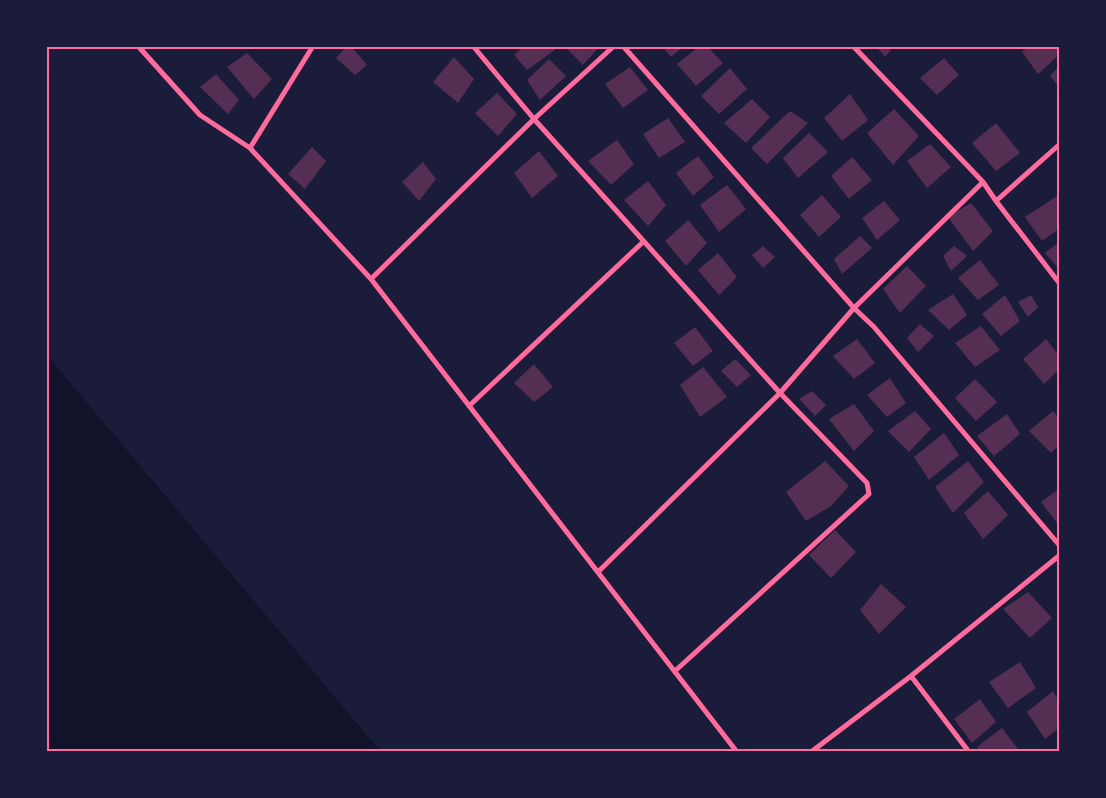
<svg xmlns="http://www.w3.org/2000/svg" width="1106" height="798" font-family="Ubuntu,sans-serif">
<rect width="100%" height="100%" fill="#1b1b3a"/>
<path fill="#12122b" d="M 46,354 L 381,752 L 46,752 Z"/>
<path fill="#542f53" d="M 347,46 L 351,46 L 367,65 L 355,75 L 336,58 Z
M 523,46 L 552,46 L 555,50 L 527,70 L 514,55 Z
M 567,46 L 600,46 L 583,65 L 566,48 Z
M 662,46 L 684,46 L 671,57 Z
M 699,46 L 707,46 L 723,63 L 696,86 L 677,64 Z
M 876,46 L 894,46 L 885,57 Z
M 1028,46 L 1057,46 L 1060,50 L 1060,54 L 1038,74 L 1022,52 Z
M 247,53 L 272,79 L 254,99 L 227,67 Z
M 454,57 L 474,79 L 458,103 L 433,82 Z
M 944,58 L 959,75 L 937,95 L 920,78 Z
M 549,59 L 566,76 L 540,100 L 527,80 Z
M 1060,65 L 1060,88 L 1050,76 Z
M 630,67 L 648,90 L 623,108 L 605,84 Z
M 730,68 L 747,89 L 719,114 L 701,96 Z
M 216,74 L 239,100 L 228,114 L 200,87 Z
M 497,93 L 517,114 L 498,136 L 475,113 Z
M 850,94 L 868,120 L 842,141 L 824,118 Z
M 752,99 L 770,117 L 746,143 L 724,123 Z
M 894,109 L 919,136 L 893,165 L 867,133 Z
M 790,111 L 808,123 L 767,164 L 751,148 Z
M 668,118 L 685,142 L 659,158 L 643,134 Z
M 996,123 L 1020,153 L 996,171 L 972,143 Z
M 809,133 L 828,152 L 798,178 L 783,158 Z
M 617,140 L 634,164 L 611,185 L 588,161 Z
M 930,144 L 951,167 L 927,188 L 907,161 Z
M 312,147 L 326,161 L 305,189 L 288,174 Z
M 539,151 L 558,176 L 532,198 L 514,173 Z
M 698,156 L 714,177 L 693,196 L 676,173 Z
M 852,157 L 872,180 L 849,199 L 831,176 Z
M 423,162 L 436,179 L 419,201 L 402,182 Z
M 648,181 L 666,205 L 648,226 L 624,200 Z
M 727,185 L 746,209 L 719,232 L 700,205 Z
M 1060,194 L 1060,228 L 1042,241 L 1025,217 Z
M 822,195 L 841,217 L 819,237 L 800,215 Z
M 884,201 L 900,220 L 877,240 L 862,218 Z
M 971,203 L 993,231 L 973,251 L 948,217 Z
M 688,220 L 707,243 L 686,266 L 665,241 Z
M 860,236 L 872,248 L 842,274 L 834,259 Z
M 1060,241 L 1060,270 L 1045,253 Z
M 763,246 L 775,257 L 763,268 L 752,255 Z
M 954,246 L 967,256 L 951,271 L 943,256 Z
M 718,253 L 737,277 L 719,295 L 698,270 Z
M 980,260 L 999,285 L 978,300 L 958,278 Z
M 907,266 L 926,286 L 900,313 L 883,289 Z
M 953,294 L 967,315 L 949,330 L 928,310 Z
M 1005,295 L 1020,321 L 1001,336 L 982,314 Z
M 1031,295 L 1038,307 L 1028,317 L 1018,302 Z
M 920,324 L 934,336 L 918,352 L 907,338 Z
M 981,326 L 1000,350 L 975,367 L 955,343 Z
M 695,327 L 713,351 L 693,366 L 674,343 Z
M 857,339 L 875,363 L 854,379 L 833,356 Z
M 1046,339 L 1060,357 L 1060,369 L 1044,384 L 1023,359 Z
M 735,359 L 751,375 L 737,387 L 721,371 Z
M 534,364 L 553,387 L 534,402 L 514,383 Z
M 703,367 L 727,397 L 700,417 L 680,385 Z
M 890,378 L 906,403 L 887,417 L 867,395 Z
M 975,379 L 997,402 L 976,421 L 955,398 Z
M 812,391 L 826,405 L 815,416 L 799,399 Z
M 854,404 L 874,431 L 854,451 L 829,419 Z
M 915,411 L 931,429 L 909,452 L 888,431 Z
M 1053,411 L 1060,419 L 1060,444 L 1051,453 L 1029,431 Z
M 1007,414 L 1020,434 L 994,456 L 977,436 Z
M 944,433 L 959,455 L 929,480 L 914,457 Z
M 825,461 L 849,486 L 831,506 L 806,521 L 786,492 Z
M 968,461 L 984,482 L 953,513 L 935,487 Z
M 1060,488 L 1060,527 L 1041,502 Z
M 988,491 L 1008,515 L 983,539 L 964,513 Z
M 835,530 L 856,552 L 831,578 L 809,555 Z
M 881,584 L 906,607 L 879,634 L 860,610 Z
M 1028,592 L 1052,618 L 1030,638 L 1003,609 Z
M 1020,662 L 1036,688 L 1008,708 L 989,682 Z
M 1053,691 L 1060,703 L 1060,727 L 1045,739 L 1027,712 Z
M 980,699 L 996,722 L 972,743 L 954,719 Z
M 1002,728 L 1020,752 L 980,752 L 977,747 Z"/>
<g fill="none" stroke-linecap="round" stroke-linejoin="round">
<path stroke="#ff6b9d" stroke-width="5" d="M 138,46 L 200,115 L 250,148 L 371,279 L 737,752
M 473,46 L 534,119 L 614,46
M 623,46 L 854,308 L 874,327 L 1060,546
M 853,46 L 983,182 L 996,201 L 1060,144
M 250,148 L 313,46
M 996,201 L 1060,284
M 371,279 L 534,119 L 780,393 L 854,308 L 983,182
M 469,406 L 643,242
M 599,571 L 780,393 L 867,483 L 869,494 L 675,671
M 911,676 L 969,752
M 811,752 L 911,676 L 1060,555"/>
</g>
<rect width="1106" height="798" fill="none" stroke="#1b1b3a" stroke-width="95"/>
<rect x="48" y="48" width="1010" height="702" fill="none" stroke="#ff6b9d" stroke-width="2"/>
</svg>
